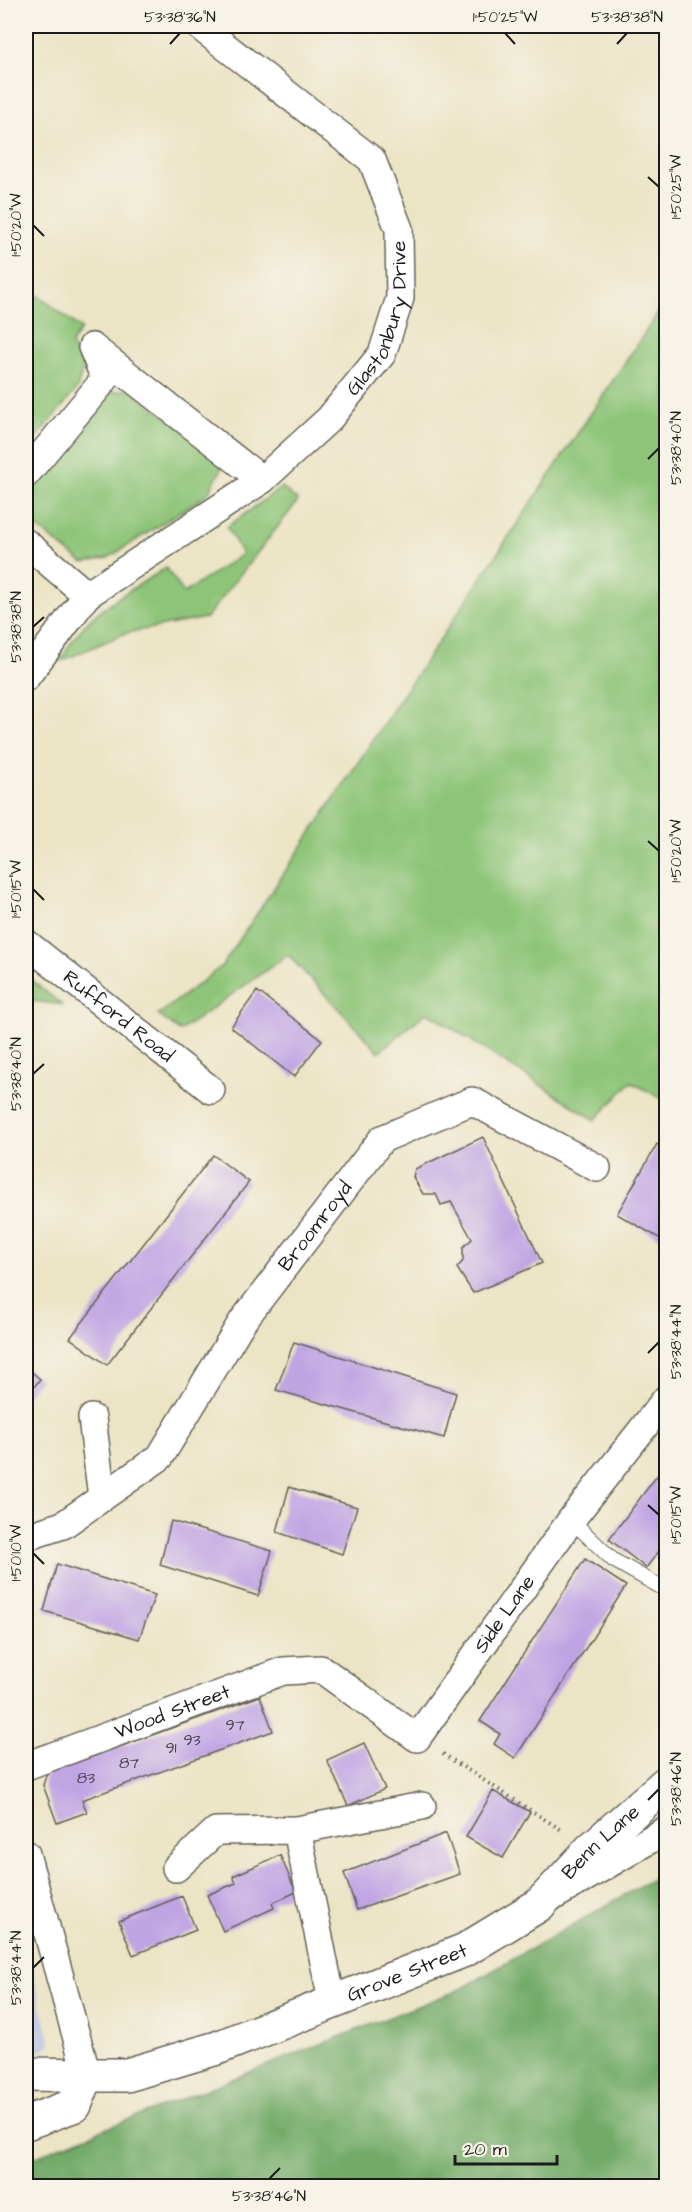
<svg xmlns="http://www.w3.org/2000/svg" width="692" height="2212" font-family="'Architects Daughter',sans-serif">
<rect width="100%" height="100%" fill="#f7f3e8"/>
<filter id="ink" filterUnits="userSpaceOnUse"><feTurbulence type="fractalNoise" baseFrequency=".0167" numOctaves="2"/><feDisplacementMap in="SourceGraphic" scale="12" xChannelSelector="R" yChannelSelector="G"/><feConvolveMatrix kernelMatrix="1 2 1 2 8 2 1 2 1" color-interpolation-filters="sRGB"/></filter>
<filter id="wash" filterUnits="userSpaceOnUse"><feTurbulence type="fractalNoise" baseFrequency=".008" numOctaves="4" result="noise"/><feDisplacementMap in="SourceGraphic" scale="24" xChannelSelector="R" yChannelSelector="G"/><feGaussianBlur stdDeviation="1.35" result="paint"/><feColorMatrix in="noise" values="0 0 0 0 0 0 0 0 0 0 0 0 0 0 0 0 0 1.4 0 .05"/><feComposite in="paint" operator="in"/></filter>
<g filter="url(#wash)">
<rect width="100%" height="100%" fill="#ebe4c5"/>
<path fill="#bdc3de" d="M 26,1945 L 51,2044 L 26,2060 Z"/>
<path fill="#8dc477" stroke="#54704a" stroke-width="1.5" d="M 26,286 L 81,329 L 71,344 L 83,368 L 77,389 L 26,450 Z
M 666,301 L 666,1101 L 631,1082 L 595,1120 L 427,1012 L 379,1052 L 288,955 L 180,1031 L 158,1015 L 222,966 Z
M 129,389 L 220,457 L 221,470 L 207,495 L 108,558 L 83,563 L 26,519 L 29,492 L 108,393 Z
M 282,487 L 298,501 L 206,618 L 126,633 L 61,661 C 82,613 124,595 166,568 L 184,593 L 242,554 L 227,527 Z
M 26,976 L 62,1005 L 26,1000 Z"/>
<path fill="#72aa68" stroke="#476342" stroke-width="1.5" d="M 666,1871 L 666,2186 L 26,2186 L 26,2160 L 461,1989 Z"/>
<g id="blocks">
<path fill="#bfa4e3" d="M 257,991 L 322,1040 L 294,1077 L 231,1027 Z
M 483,1137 L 542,1263 L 473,1293 L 457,1268 L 463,1261 L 463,1247 L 472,1239 L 451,1202 L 441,1205 L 436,1194 L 423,1194 L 413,1177 L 415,1169 Z
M 657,1144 L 666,1150 L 666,1242 L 617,1214 Z
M 213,1155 L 249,1182 L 107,1365 L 70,1338 Z
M 294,1342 L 456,1393 L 444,1438 L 276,1390 Z
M 26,1367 L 40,1379 L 26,1398 Z
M 666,1464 L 666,1542 L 646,1568 L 609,1539 Z
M 289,1487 L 357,1507 L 342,1554 L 277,1532 Z
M 171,1521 L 272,1551 L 258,1596 L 160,1565 Z
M 585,1559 L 626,1586 L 515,1758 L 494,1744 L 500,1734 L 480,1721 Z
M 57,1564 L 155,1595 L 139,1639 L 44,1611 Z
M 260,1696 L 273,1731 L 82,1800 L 87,1812 L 57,1823 L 43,1785 L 47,1773 Z
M 364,1743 L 385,1789 L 348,1806 L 327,1760 Z
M 493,1791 L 530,1812 L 503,1858 L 466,1837 Z
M 446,1833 L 460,1874 L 357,1910 L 344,1873 Z
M 280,1855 L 296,1892 L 272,1903 L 274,1908 L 223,1931 L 207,1895 L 236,1883 L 233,1876 Z
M 182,1896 L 196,1930 L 133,1955 L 119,1921 Z"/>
</g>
</g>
<g filter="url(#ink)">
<use href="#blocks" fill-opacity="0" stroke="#646257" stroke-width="1.5"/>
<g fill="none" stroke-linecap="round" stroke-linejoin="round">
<g stroke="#646257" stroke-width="16">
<path id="service" d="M 571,1520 L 613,1560 L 666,1590"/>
</g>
<g stroke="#646257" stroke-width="30">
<g id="minor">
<path d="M 26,474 L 105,379 L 92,347 L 262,480"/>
<path d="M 26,543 L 87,595"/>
<path id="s1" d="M 26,677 L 87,595 L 262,480 L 329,419 L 382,354 L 400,298 L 399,229 L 372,160 L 199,26"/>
<path id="s2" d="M 26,943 L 211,1090"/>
<path d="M 92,1418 L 102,1497"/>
<path id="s3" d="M 26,1537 L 63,1525 L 160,1457 L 242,1322 L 382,1139 L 472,1101 L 597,1168"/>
<path id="s4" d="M 26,1766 L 283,1671 L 321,1669 L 417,1738 L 571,1520 L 666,1399"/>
<path d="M 297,1830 L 422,1806"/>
<path d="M 26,1854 L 87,2075"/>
<path d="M 176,1868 L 216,1831 L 297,1830 L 332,2001"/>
<path d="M 556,1895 L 666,1830"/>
</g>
</g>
<g stroke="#646257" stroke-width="36">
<g id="tertiary">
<path d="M 26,2074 L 87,2075"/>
<path id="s5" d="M 26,2123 L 75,2105 L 87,2075 L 127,2075 L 217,2048 L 465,1950 L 539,1905 L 591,1849 L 666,1783"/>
</g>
</g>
<path stroke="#646257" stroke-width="4" stroke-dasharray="1.5 4.5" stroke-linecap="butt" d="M 443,1754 L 563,1831"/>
<use href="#service" stroke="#fff" stroke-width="14"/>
<use href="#minor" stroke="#fff" stroke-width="27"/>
<use href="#tertiary" stroke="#fff" stroke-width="33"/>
</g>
</g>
<path fill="none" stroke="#1c1c1c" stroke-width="2" d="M 505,33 L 515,44M 170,44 L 180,33M 617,44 L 627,33M 648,177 L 659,187M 33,225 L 44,236M 648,459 L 659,448M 33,627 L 44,617M 648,841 L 659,851M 33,889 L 44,900M 33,1074 L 44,1064M 648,1353 L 659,1342M 648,1505 L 659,1515M 33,1553 L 44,1564M 648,1800 L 659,1789M 33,1968 L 44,1957M 269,2179 L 280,2168"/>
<g text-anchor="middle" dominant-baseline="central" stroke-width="4.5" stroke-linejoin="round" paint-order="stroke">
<g font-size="16" fill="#453e4e">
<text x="235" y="1725">97</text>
<text x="192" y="1740">93</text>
<text x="171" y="1748">91</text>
<text x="129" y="1763">87</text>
<text x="86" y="1778">83</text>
</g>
<g font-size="20" fill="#1c1c1c" stroke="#f7f3e8">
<text stroke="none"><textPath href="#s1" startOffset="519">Glastonbury Drive</textPath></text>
<text stroke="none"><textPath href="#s2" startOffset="118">Rufford Road</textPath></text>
<text stroke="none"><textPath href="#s3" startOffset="436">Broomroyd</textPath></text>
<text stroke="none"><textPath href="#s4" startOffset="582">Side Lane</textPath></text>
<text stroke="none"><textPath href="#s4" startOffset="156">Wood Street</textPath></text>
<text stroke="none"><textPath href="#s5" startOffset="660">Benn Lane</textPath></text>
<text stroke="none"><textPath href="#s5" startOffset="423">Grove Street</textPath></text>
</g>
</g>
<rect width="692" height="2212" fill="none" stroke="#f7f3e8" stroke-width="66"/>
<path d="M455 2155v9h102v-9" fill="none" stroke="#1c1c1c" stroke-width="3"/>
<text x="464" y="2155" font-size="18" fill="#1c1c1c" stroke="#f7f3e8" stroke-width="4.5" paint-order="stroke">20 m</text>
<rect x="33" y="33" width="626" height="2146" fill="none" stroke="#1c1c1c" stroke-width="2"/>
<g font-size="15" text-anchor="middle" fill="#1c1c1c">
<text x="180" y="22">53°38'36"N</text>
<text x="505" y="22">1°50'25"W</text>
<text x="627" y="22">53°38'38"N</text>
<text transform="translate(676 187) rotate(-90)" y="5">1°50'25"W</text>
<text transform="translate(16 225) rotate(-90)" y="5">1°50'20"W</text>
<text transform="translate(676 448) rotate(-90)" y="5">53°38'40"N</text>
<text transform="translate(16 627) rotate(-90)" y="5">53°38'38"N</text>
<text transform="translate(676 851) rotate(-90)" y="5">1°50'20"W</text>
<text transform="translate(16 889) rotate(-90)" y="5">1°50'15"W</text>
<text transform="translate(16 1074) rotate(-90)" y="5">53°38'40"N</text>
<text transform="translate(676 1342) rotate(-90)" y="5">53°38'44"N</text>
<text transform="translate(676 1515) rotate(-90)" y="5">1°50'15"W</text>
<text transform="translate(16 1553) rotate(-90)" y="5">1°50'10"W</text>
<text transform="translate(676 1789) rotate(-90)" y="5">53°38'46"N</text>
<text transform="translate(16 1968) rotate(-90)" y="5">53°38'44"N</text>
<text x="269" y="2201">53°38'46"N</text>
</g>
</svg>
